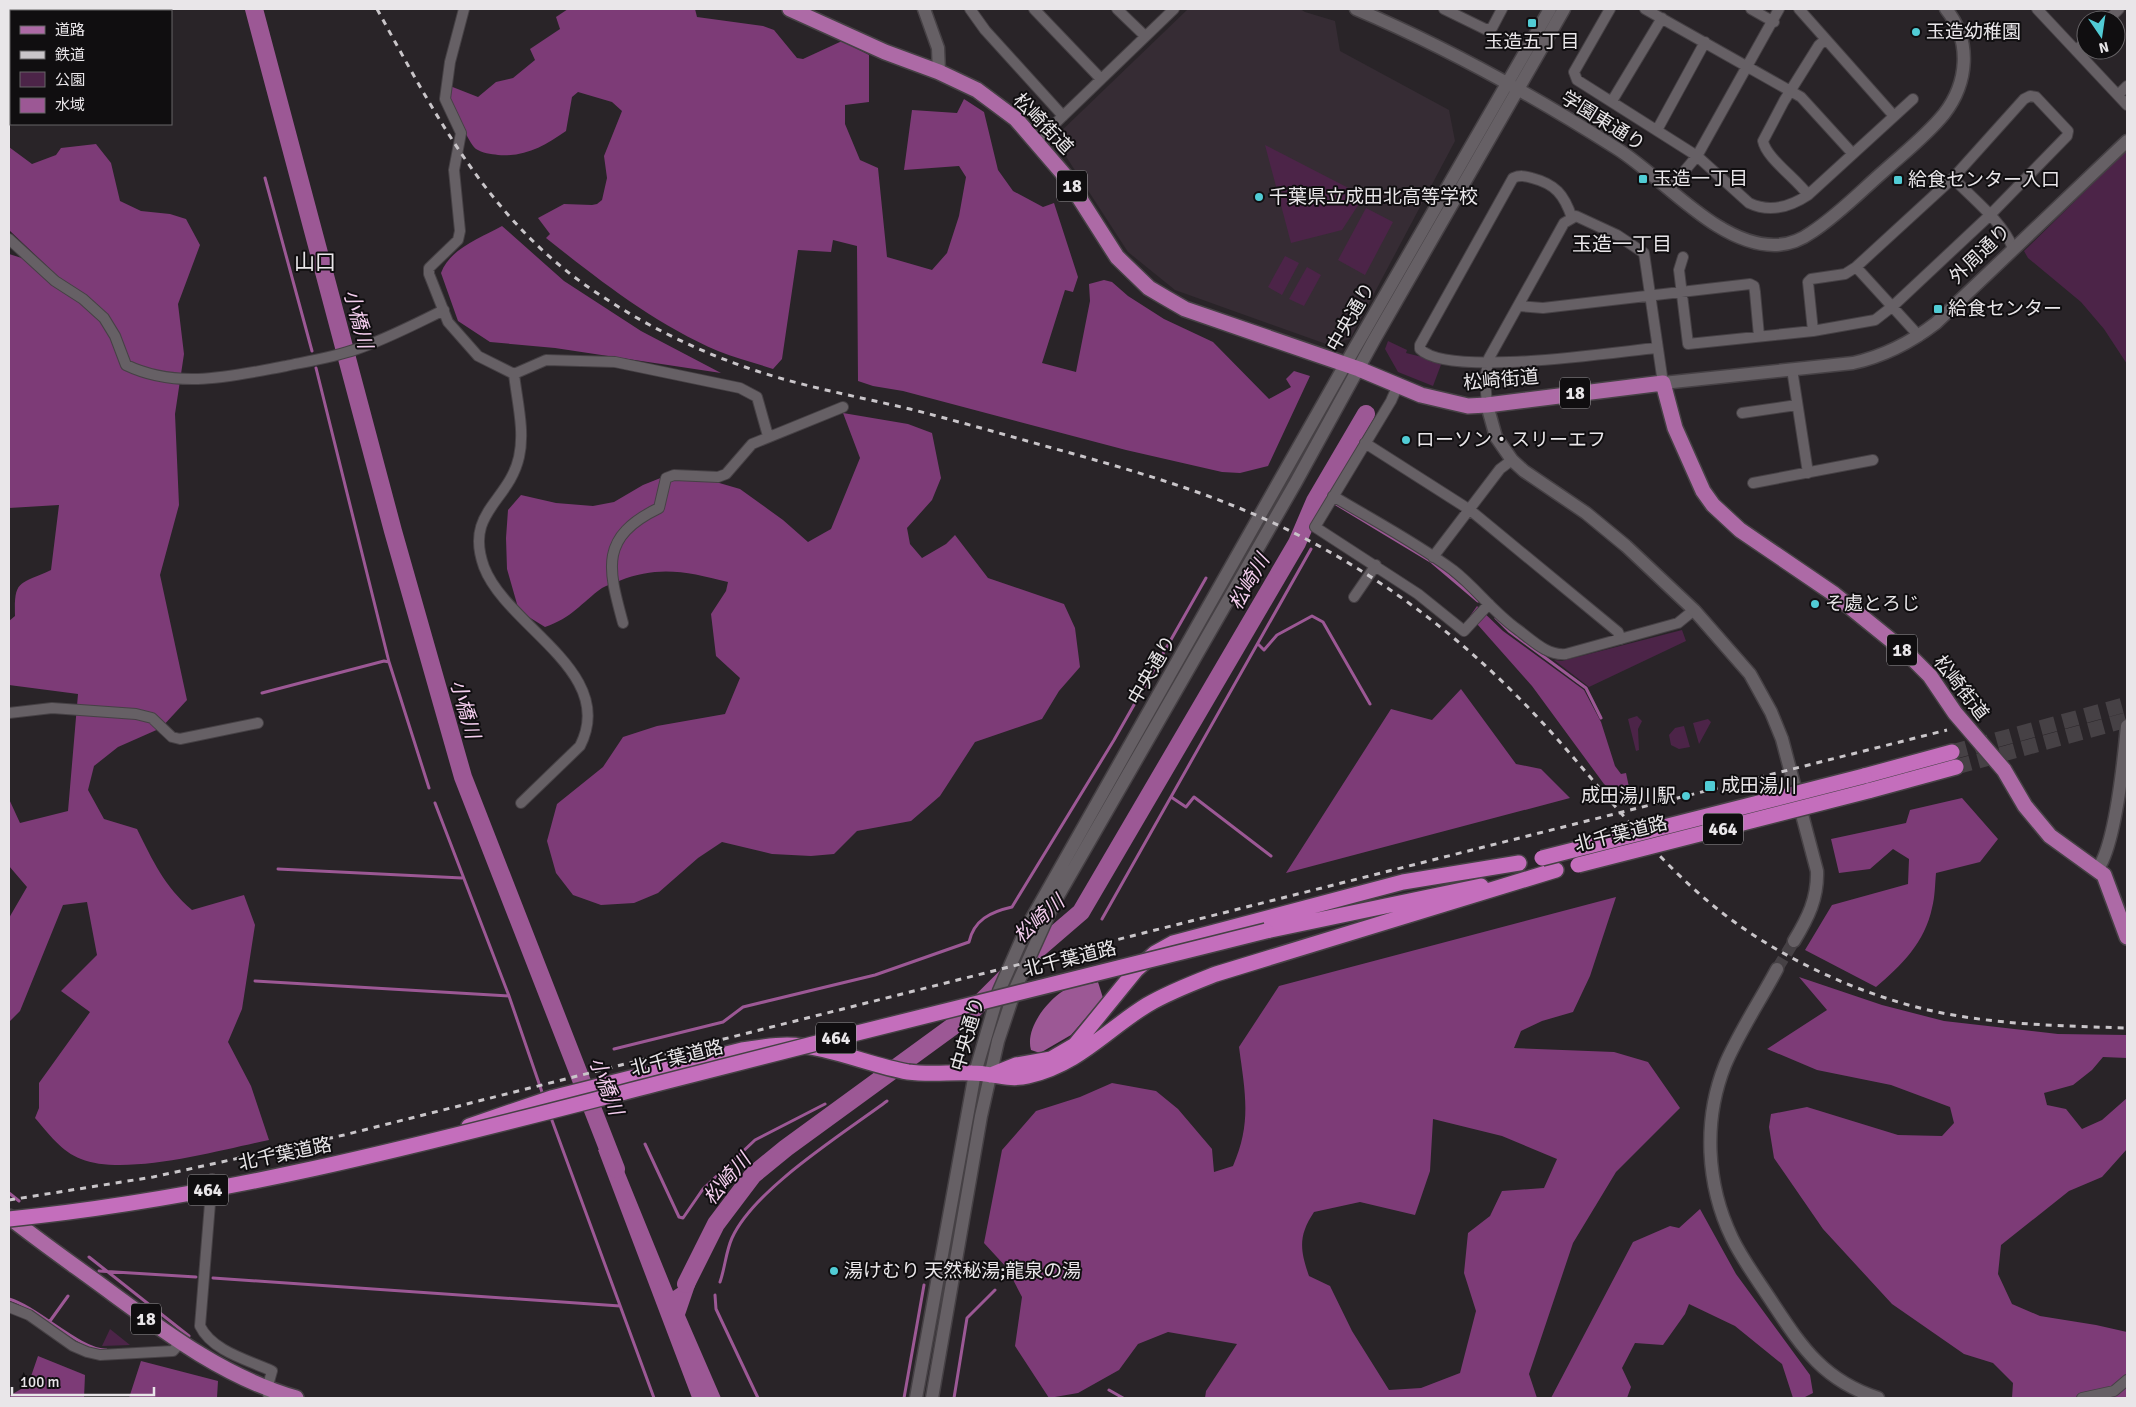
<svg xmlns="http://www.w3.org/2000/svg" width="2136" height="1407" font-family="Signika,'Noto Sans JP',sans-serif">
<rect width="100%" height="100%" fill="#292428"/>
<path fill="#362c34" d="M 1188,9 L 1300,9 L 1305,12 L 1335,21 L 1340,51 L 1449,110 L 1455,141 L 1350,339 L 1329,345 L 1175,290 L 1128,252 L 1054,138 Z"/>
<path fill="#4c2448" d="M 1265,145 L 1364,196 L 1342,230 L 1291,243 Z
M 2127,150 L 2127,364 L 2104,329 L 2081,302 L 2028,258 L 2024,251 Z
M 1366,208 L 1393,222 L 1365,275 L 1338,260 Z
M 1285,256 L 1299,263 L 1282,295 L 1268,287 Z
M 1307,267 L 1321,275 L 1304,306 L 1289,299 Z
M 1388,341 L 1407,350 L 1406,353 L 1442,362 L 1433,386 L 1398,372 L 1385,349 Z
M 1682,630 L 1686,641 L 1589,687 L 1554,660 L 1562,661 Z
M 1637,716 L 1642,721 L 1638,729 L 1639,750 L 1636,751 L 1628,719 Z
M 1708,719 L 1711,722 L 1699,744 L 1693,723 Z
M 1684,726 L 1690,747 L 1679,749 L 1671,745 L 1669,735 L 1675,728 Z
M 110,1329 L 130,1345 L 102,1346 Z"/>
<path fill="#7d3b77" fill-rule="evenodd" d="M 568,9 L 695,9 L 697,17 L 763,26 L 774,30 L 797,58 L 803,59 L 842,41 L 869,55 L 869,102 L 845,105 L 845,124 L 860,160 L 878,168 L 887,257 L 932,270 L 947,253 L 959,216 L 966,177 L 959,166 L 904,170 L 912,110 L 957,113 L 964,99 L 984,112 L 998,170 L 1013,191 L 1043,207 L 1054,203 L 1078,277 L 1073,292 L 1065,290 L 1042,363 L 1076,372 L 1090,301 L 1089,284 L 1104,280 L 1112,282 L 1128,296 L 1164,319 L 1213,342 L 1269,399 L 1291,387 L 1286,379 L 1294,371 L 1310,376 L 1268,466 L 1240,473 L 1222,472 L 1126,450 L 903,391 L 873,386 L 858,381 L 857,246 L 833,240 L 831,252 L 798,250 L 782,359 L 773,369 C 755,363 736,358 718,351 C 655,324 599,280 546,238 L 550,234 L 538,218 L 564,204 L 592,205 L 597,204 L 602,200 L 607,178 L 604,156 L 622,111 L 612,102 L 578,92 L 572,97 L 566,131 C 544,146 526,157 498,155 C 491,154 482,153 476,149 C 471,145 467,135 463,129 C 454,114 450,104 450,86 L 478,97 L 496,82 L 513,78 L 535,60 L 530,49 L 560,29 L 556,17 Z
M 96,144 L 111,163 L 120,201 L 141,211 L 170,214 L 186,219 L 200,245 L 178,304 L 184,354 L 175,414 L 179,505 L 160,575 L 187,700 L 161,728 L 118,747 L 94,766 L 88,790 L 104,819 L 137,829 C 153,861 164,886 192,910 L 244,895 L 255,925 L 242,1009 L 228,1042 L 251,1086 L 269,1140 C 221,1150 125,1177 81,1159 C 62,1152 48,1133 35,1118 L 39,1108 L 39,1083 L 90,1012 L 61,991 L 97,955 L 87,902 L 63,905 L 20,1011 L 9,1022 L 9,918 L 27,887 L 9,866 L 9,799 L 20,823 L 68,811 L 78,694 L 9,685 L 9,621 L 15,616 C 14,579 19,585 51,570 L 59,505 L 9,508 L 9,254 L 47,266 L 9,230 L 9,147 L 32,164 L 56,155 L 61,148 Z
M 502,226 L 564,281 L 641,331 L 721,373 L 555,348 L 490,342 L 458,321 L 441,273 C 450,248 481,238 502,226 Z
M 843,413 L 908,424 L 932,433 L 941,478 L 932,500 L 907,528 L 910,544 L 922,558 L 946,544 L 955,535 L 988,578 L 1064,604 L 1075,628 L 1080,667 L 1059,691 L 1042,719 L 975,742 L 940,796 L 911,821 L 857,831 L 834,854 L 811,856 L 772,854 L 722,842 L 698,858 L 658,893 L 634,903 L 601,905 L 573,895 L 556,873 L 547,841 L 557,804 L 603,767 L 623,737 L 657,726 L 725,714 L 740,678 L 716,656 L 711,614 L 726,591 L 728,582 C 688,572 659,565 619,581 C 614,583 607,585 602,588 C 581,603 572,618 545,627 L 519,611 L 507,569 L 506,538 L 508,510 L 521,495 L 556,503 L 593,506 L 614,502 L 643,485 L 678,471 L 740,489 L 783,520 L 808,542 L 831,529 L 860,458 Z
M 1477,606 L 1503,631 L 1584,690 L 1601,722 L 1615,766 L 1621,774 L 1626,773 L 1629,787 L 1611,790 L 1604,784 L 1532,686 L 1470,616 Z
M 1461,689 L 1516,764 L 1541,769 L 1570,798 L 1286,873 L 1391,709 L 1432,720 Z
M 1962,798 L 1998,839 L 1980,862 L 1936,873 C 1935,884 1935,897 1932,908 C 1925,942 1901,966 1876,987 L 1805,950 L 1832,905 L 1908,884 L 1909,859 L 1893,849 L 1870,869 L 1839,873 L 1831,839 L 1906,823 L 1910,810 Z
M 1616,897 L 1590,976 L 1573,1012 L 1542,1021 L 1521,1031 L 1514,1048 L 1614,1052 L 1648,1062 L 1680,1108 L 1616,1172 L 1573,1243 L 1529,1374 L 1537,1398 L 1205,1398 L 1206,1391 L 1237,1344 L 1168,1332 L 1138,1344 L 1119,1370 L 1078,1393 L 1049,1398 L 1015,1346 L 1022,1297 L 1007,1268 L 984,1243 L 1002,1150 L 1036,1111 L 1080,1097 L 1112,1083 L 1156,1091 L 1178,1109 L 1212,1149 L 1214,1172 L 1233,1166 C 1252,1123 1245,1092 1239,1047 L 1279,986 ZM 1433,1119 L 1502,1136 L 1557,1159 L 1544,1188 L 1502,1191 L 1490,1216 L 1468,1233 L 1464,1273 L 1476,1311 L 1460,1373 L 1421,1388 L 1389,1390 L 1352,1331 L 1330,1286 L 1309,1276 C 1300,1250 1298,1236 1314,1212 L 1360,1202 L 1415,1215 L 1430,1171 Z
M 1799,977 L 1882,1005 L 1944,1021 L 2058,1034 L 2127,1035 L 2127,1058 L 2103,1057 L 2092,1070 L 2073,1085 L 2044,1093 L 2047,1105 L 2066,1109 L 2082,1129 L 2102,1120 L 2127,1098 L 2127,1149 L 2102,1177 L 2069,1191 L 2001,1245 L 1998,1274 L 2012,1304 L 2040,1316 L 2096,1325 L 2127,1332 L 2127,1398 L 2012,1398 L 2013,1383 L 1993,1363 L 1964,1354 L 1892,1304 L 1823,1229 L 1774,1158 L 1769,1127 L 1771,1114 L 1807,1107 L 1898,1135 L 1942,1136 L 1954,1123 L 1950,1107 L 1891,1085 L 1817,1070 L 1767,1049 L 1827,1010 Z
M 1700,1209 L 1736,1274 L 1810,1375 L 1813,1393 L 1803,1398 L 1793,1398 L 1782,1364 L 1735,1326 L 1689,1304 L 1685,1314 L 1663,1345 L 1635,1343 L 1622,1368 L 1631,1387 L 1627,1398 L 1551,1398 L 1633,1242 L 1670,1226 L 1679,1228 Z
M 38,1356 L 85,1375 L 84,1398 L 9,1398 L 9,1396 L 28,1385 Z
M 141,1361 L 218,1381 L 217,1398 L 129,1398 Z"/>
<path fill="#9c5895" d="M 1098,982 L 1103,998 L 1071,1035 L 1040,1053 L 1031,1050 C 1025,1029 1046,1002 1063,991 C 1072,985 1088,985 1098,982 Z
M 614,1146 L 673,1291 L 679,1287 L 696,1245 L 698,1277 L 685,1315 L 721,1398 L 692,1398 L 598,1150 Z"/>
<g fill="none" stroke-linecap="round" stroke-linejoin="round">
<path stroke="#9c5895" stroke-width="3" d="M 265,178 L 312,351
M 316,368 L 389,662
M 1336,504 L 1432,562 L 1478,601
M 1496,618 L 1509,631 L 1586,688 L 1601,718
M 1258,644 L 1264,650 L 1277,635 L 1312,616 L 1323,622 L 1370,704
M 262,693 L 384,661 L 389,662 L 429,788
M 1171,797 L 1186,807 L 1194,797 L 1271,856
M 435,803 L 509,996 L 543,1095
M 278,869 L 462,878
M 1102,919 L 1311,549
M 255,981 L 509,996
M 614,1049 L 723,1022 L 743,1007 L 875,975 L 969,942 C 974,920 990,912 1012,907 L 1114,740 L 1206,578
M 550,1115 L 654,1398
M 645,1144 L 679,1217 L 683,1218 L 703,1189 L 755,1140 L 825,1104
M 9,1193 L 19,1201
M 89,1257 L 189,1336
M 99,1271 L 196,1277
M 213,1278 L 620,1306
M 720,1282 C 725,1268 726,1251 732,1238 C 754,1189 844,1133 887,1101
M 715,1295 L 716,1309 L 758,1398
M 9,1299 C 37,1307 81,1351 106,1350
M 50,1321 L 68,1296
M 1109,1390 L 1123,1398
M 904,1398 L 924,1285
M 954,1398 L 967,1318 L 995,1290"/>
<path stroke="#9c5895" stroke-width="18" d="M 254,9 L 393,531 L 463,777 L 616,1169
M 686,1284 L 716,1224 L 753,1175 L 786,1148 L 967,1016 L 1010,973 L 1081,912 L 1297,543 L 1315,501 L 1366,414"/>
<path stroke="#464145" stroke-width="12" stroke-dasharray="12 6" stroke-linecap="butt" d="M 1777,969 L 1794,941"/>
<path stroke="#464145" stroke-width="15" stroke-dasharray="15 8" stroke-linecap="butt" d="M 1952,752 L 2127,704
M 1956,767 L 2127,720"/>
<g stroke="#464145" stroke-width="12">
<path id="minor" d="M 464,9 L 450,62 L 445,99 L 461,133 L 454,170 L 460,231 L 458,240 L 429,268 L 429,274 L 448,322 L 478,356 L 514,374
M 970,9 L 985,30 L 1063,116
M 1034,9 L 1101,79
M 1117,9 L 1145,36
M 1444,9 L 1487,30 L 1492,28 L 1502,9
M 1610,9 L 1574,72 L 1577,80 L 1697,156 L 1749,203 C 1770,213 1790,207 1808,195 L 1913,99
M 1645,9 L 1801,97 L 1853,154
M 1751,9 L 1774,22
M 1799,9 L 1894,116
M 2037,9 L 2127,105
M 2108,20 L 2119,9
M 2077,50 L 2086,41
M 2118,95 L 2127,86
M 1612,101 L 1662,18
M 1657,130 L 1705,42
M 1037,141 L 1174,9
M 1953,178 C 1973,199 2002,221 2013,248
M 1670,188 L 1697,156 L 1779,9
M 1808,195 C 1797,179 1766,158 1763,141 L 1784,101 L 1819,45 L 1825,40
M 1572,218 C 1564,194 1555,184 1532,178 C 1525,176 1520,175 1513,178 L 1420,345 L 1420,349 C 1448,378 1614,352 1656,348
M 9,239 L 55,281 L 83,299 L 104,318 L 115,336 L 126,365 C 178,390 232,376 286,366 C 310,361 334,357 357,349 C 387,339 415,324 444,310
M 1683,257 L 1679,270 L 1688,344 L 1813,331 L 1875,320 L 1893,306 L 1989,216 L 2067,136 L 2068,131 L 2036,97 L 2030,96 L 2024,99 L 1953,178 L 1856,267 L 1845,274 L 1811,279 L 1808,282 L 1813,331
M 1856,267 L 1919,336
M 1519,306 L 1543,308 L 1750,284 L 1754,286 L 1755,292 L 1759,336
M 1792,369 L 1808,473
M 514,374 C 517,401 525,431 519,457 C 509,502 464,512 484,567 C 507,627 618,672 580,746 L 521,803
M 514,374 L 546,360 L 615,362 L 740,388 L 757,397 L 768,436
M 1398,385 L 1391,401 L 1315,527 L 1418,594 L 1464,631 L 1489,604
M 1487,405 L 1485,379 L 1489,358 L 1564,223 L 1576,216 L 1617,235 L 1644,253 L 1663,383
M 1742,413 L 1797,405
M 1365,443 L 1470,510 L 1618,632 L 1621,639
M 1753,483 L 1873,460
M 1333,496 C 1373,520 1415,542 1453,570 C 1476,588 1493,612 1517,629 C 1532,640 1547,656 1566,654 L 1678,623 L 1694,610
M 1433,557 L 1500,469 L 1512,460
M 1354,597 L 1376,565
M 623,623 C 608,568 599,537 659,508 L 666,478 L 674,475 L 718,477 L 726,474 L 752,444 L 843,407
M 9,713 L 52,708 L 136,714 L 152,718 L 172,737 L 180,739 L 258,723
M 212,1179 L 200,1326 C 212,1351 248,1360 272,1371 L 267,1389 L 269,1398
M 9,1307 L 29,1315 L 73,1346 L 87,1352 L 100,1355 L 173,1351 L 180,1343
M 2082,1398 L 2114,1391 L 2127,1380"/>
</g>
<g stroke="#464145" stroke-width="15">
<path id="tertiary" d="M 924,9 L 938,48 L 939,72
M 1356,9 C 1446,47 1534,96 1616,148 C 1664,178 1717,245 1774,245 C 1788,245 1801,240 1812,232 C 1838,215 1861,191 1884,171 C 1904,153 1927,135 1944,114 C 1968,83 1972,41 1946,9
M 1663,383 L 1853,363 C 1885,356 1910,343 1936,323 L 2127,141
M 1487,405 L 1496,437 L 1512,460 L 1524,471 L 1586,513 L 1626,546 L 1694,610 L 1750,674 L 1771,712 L 1782,739 L 1817,871 C 1818,898 1808,918 1794,941
M 2097,870 C 2115,847 2124,758 2127,726
M 1777,969 C 1760,1001 1739,1032 1725,1065 C 1703,1120 1706,1184 1732,1238 C 1743,1261 1760,1283 1774,1305 C 1803,1349 1825,1381 1878,1398
M 916,1398 L 975,1073 L 999,991 L 1028,925 L 1345,365 L 1550,9
M 932,1398 L 981,1116 L 998,1041 L 1016,987 L 1054,903 L 1296,482 L 1374,340 L 1564,9"/>
</g>
<g stroke="#464145" stroke-width="18">
<path id="primary" d="M 790,9 L 885,52 L 939,72 L 977,90 L 1016,119 L 1066,177 L 1117,257 L 1149,288 L 1166,298 L 1185,309 L 1359,369 L 1421,395 L 1468,406 L 1487,405 L 1663,383 L 1675,428 L 1703,491 L 1713,505 L 1740,530 L 1834,594 L 1908,654 L 1930,676 L 1955,713 L 2004,770 L 2025,806 L 2050,836 L 2104,875 L 2127,937
M 9,1217 C 43,1244 78,1268 113,1294 C 170,1336 227,1378 296,1398"/>
</g>
<g stroke="#464145" stroke-width="18">
<path id="trunk" d="M 1864,776 L 1952,752
M 1868,791 L 1956,767
M 1266,931 L 1481,886
M 991,1075 L 1016,1065 L 1051,1059 L 1075,1045 L 1136,970 L 1155,953 L 1173,943 L 1403,882 L 1519,863
M 469,1126 L 551,1098 L 742,1050 C 756,1048 771,1045 787,1045 C 827,1045 868,1065 908,1072 C 929,1075 951,1072 972,1073 C 992,1073 1009,1081 1028,1076 C 1079,1064 1105,1031 1147,1005 C 1169,992 1193,983 1216,974 L 1556,870"/>
</g>
<use href="#minor" stroke="#666065" stroke-width="10"/>
<use href="#tertiary" stroke="#666065" stroke-width="12"/>
<use href="#primary" stroke="#ad6aa6" stroke-width="15"/>
<use href="#trunk" stroke="#c46ebc" stroke-width="15"/>
<path stroke="#c9c5c9" stroke-width="3" stroke-dasharray="6 6" stroke-linecap="butt" d="M 377,9 C 438,120 493,227 603,297 C 647,326 696,350 745,367 C 799,386 855,396 910,409 C 965,423 1019,439 1074,454 C 1152,476 1229,499 1302,537 C 1397,586 1480,653 1551,732 C 1603,790 1650,853 1710,903 C 1772,955 1858,995 1937,1012 C 2000,1025 2064,1026 2127,1028
M 9,1200 L 153,1177 L 344,1135 L 1947,730"/>
<g stroke="#464145" stroke-width="18" stroke-linecap="butt">
<path id="trunk-bridge" d="M 1542,858 L 1864,776
M 1578,865 L 1868,791
M 9,1219 C 228,1197 443,1139 656,1084 C 859,1032 1062,981 1266,931"/>
</g>
<use href="#trunk-bridge" stroke="#c46ebc" stroke-width="15"/>
</g>
<g fill="#51ccd5" stroke="#100e10" stroke-width="2">
<rect x="1527" y="18" width="10" height="10" rx="2.5"/>
<circle cx="1916" cy="32" r="5"/>
<rect x="1638" y="174" width="10" height="10" rx="2.5"/>
<rect x="1893" y="175" width="10" height="10" rx="2.5"/>
<circle cx="1259" cy="197" r="5"/>
<rect x="1933" y="304" width="10" height="10" rx="2.5"/>
<circle cx="1406" cy="440" r="5"/>
<circle cx="1815" cy="604" r="5"/>
<rect x="1704" y="780" width="12" height="12" rx="2.5"/>
<circle cx="1686" cy="796" r="5"/>
<circle cx="834" cy="1271" r="5"/>
</g>
<g text-anchor="middle" dominant-baseline="central" stroke-width="4" stroke-linejoin="round" paint-order="stroke">
<g fill="#100e10" stroke="#a8a5a8" stroke-width="1">
<rect x="1057" y="170.5" width="30" height="31" rx="4"/>
<rect x="1560" y="377.5" width="30" height="31" rx="4"/>
<rect x="1887" y="634.5" width="30" height="31" rx="4"/>
<rect x="1703" y="813.5" width="40" height="31" rx="4"/>
<rect x="816" y="1022.5" width="40" height="31" rx="4"/>
<rect x="188" y="1174.5" width="40" height="31" rx="4"/>
<rect x="131" y="1303.5" width="30" height="31" rx="4"/>
</g>
<g font-size="18" font-weight="bold" fill="#e9e6e9">
<text x="1072" y="186">18</text>
<text x="1575" y="393">18</text>
<text x="1902" y="650">18</text>
<text x="1723" y="829">464</text>
<text x="836" y="1038">464</text>
<text x="208" y="1190">464</text>
<text x="146" y="1319">18</text>
</g>
<g font-size="19" fill="#e9e6e9" stroke="#100e10" text-anchor="start">
<text x="1926" y="32">玉造幼稚園</text>
<text x="1532" y="42" text-anchor="middle">玉造五丁目</text>
<text x="1653" y="179">玉造一丁目</text>
<text x="1908" y="180">給食センター入口</text>
<text x="1269" y="197">千葉県立成田北高等学校</text>
<text x="1948" y="309">給食センター</text>
<text x="1416" y="440">ローソン・スリーエフ</text>
<text x="1825" y="604">そ處とろじ</text>
<text x="1721" y="786">成田湯川</text>
<text x="1676" y="796" text-anchor="end">成田湯川駅</text>
<text x="844" y="1271">湯けむり 天然秘湯;龍泉の湯</text>
</g>
<g font-size="19" fill="#e9e6e9" stroke="#100e10">
<text transform="translate(1603 121) rotate(32)">学園東通り</text>
<text transform="translate(1043 124) rotate(46)">松崎街道</text>
<text transform="translate(1980 254) rotate(-44)">外周通り</text>
<text transform="translate(1351 317) rotate(-60)">中央通り</text>
<text transform="translate(1501 380) rotate(-5)">松崎街道</text>
<text transform="translate(1152 670) rotate(-60)">中央通り</text>
<text transform="translate(1961 688) rotate(52)">松崎街道</text>
<text transform="translate(1621 834) rotate(-14)">北千葉道路</text>
<text transform="translate(1070 959) rotate(-14)">北千葉道路</text>
<text transform="translate(968 1034) rotate(-74)">中央通り</text>
<text transform="translate(677 1058) rotate(-14)">北千葉道路</text>
<text transform="translate(285 1154) rotate(-12)">北千葉道路</text>
</g>
<g font-size="20" fill="#e9e6e9" stroke="#100e10">
<text x="1622" y="244">玉造一丁目</text>
</g>
<g font-size="20" font-style="italic" fill="#f4ceee" stroke="#100e10">
<text transform="translate(358 319) rotate(75)">小橋川</text>
<text transform="translate(1249 582) rotate(-60)">松崎川</text>
<text transform="translate(465 709) rotate(74)">小橋川</text>
<text transform="translate(1039 919) rotate(-42)">松崎川</text>
<text transform="translate(606 1086) rotate(69)">小橋川</text>
<text transform="translate(727 1179) rotate(-49)">松崎川</text>
</g>
<g font-size="21" fill="#e9e6e9" stroke="#100e10">
<text x="315" y="262">山口</text>
</g>
</g>
<rect width="2136" height="1407" fill="none" stroke="#e9e6e9" stroke-width="20"/>
<rect x="10" y="10" width="162" height="115" fill="#100e10" stroke="#676467"/>
<rect x="20" y="26" width="25" height="8" fill="#ad6aa6" stroke="#676467"/>
<text x="55" y="35" font-size="15" fill="#e9e6e9">道路</text>
<rect x="20" y="51" width="25" height="8" fill="#c9c5c9" stroke="#676467"/>
<text x="55" y="60" font-size="15" fill="#e9e6e9">鉄道</text>
<rect x="20" y="72" width="25" height="15" fill="#4c2448" stroke="#676467"/>
<text x="55" y="85" font-size="15" fill="#e9e6e9">公園</text>
<rect x="20" y="98" width="25" height="15" fill="#9c5895" stroke="#676467"/>
<text x="55" y="110" font-size="15" fill="#e9e6e9">水域</text>
<g transform="translate(2101 35) rotate(167)"><circle r="24" fill="#100e10" stroke="#676467"/>
<path d="M0-4L9 19L0 12L-9 19Z" fill="#51ccd5"/>
<text y="-8" font-size="14" font-weight="bold" text-anchor="middle" fill="#e9e6e9">N</text>
</g>
<path d="M12 1387v8h142v-8" fill="none" stroke="#e9e6e9" stroke-width="2.5"/>
<text x="20" y="1387" font-size="15" fill="#e9e6e9" stroke="#100e10" stroke-width="4" paint-order="stroke">100 m</text>
</svg>
